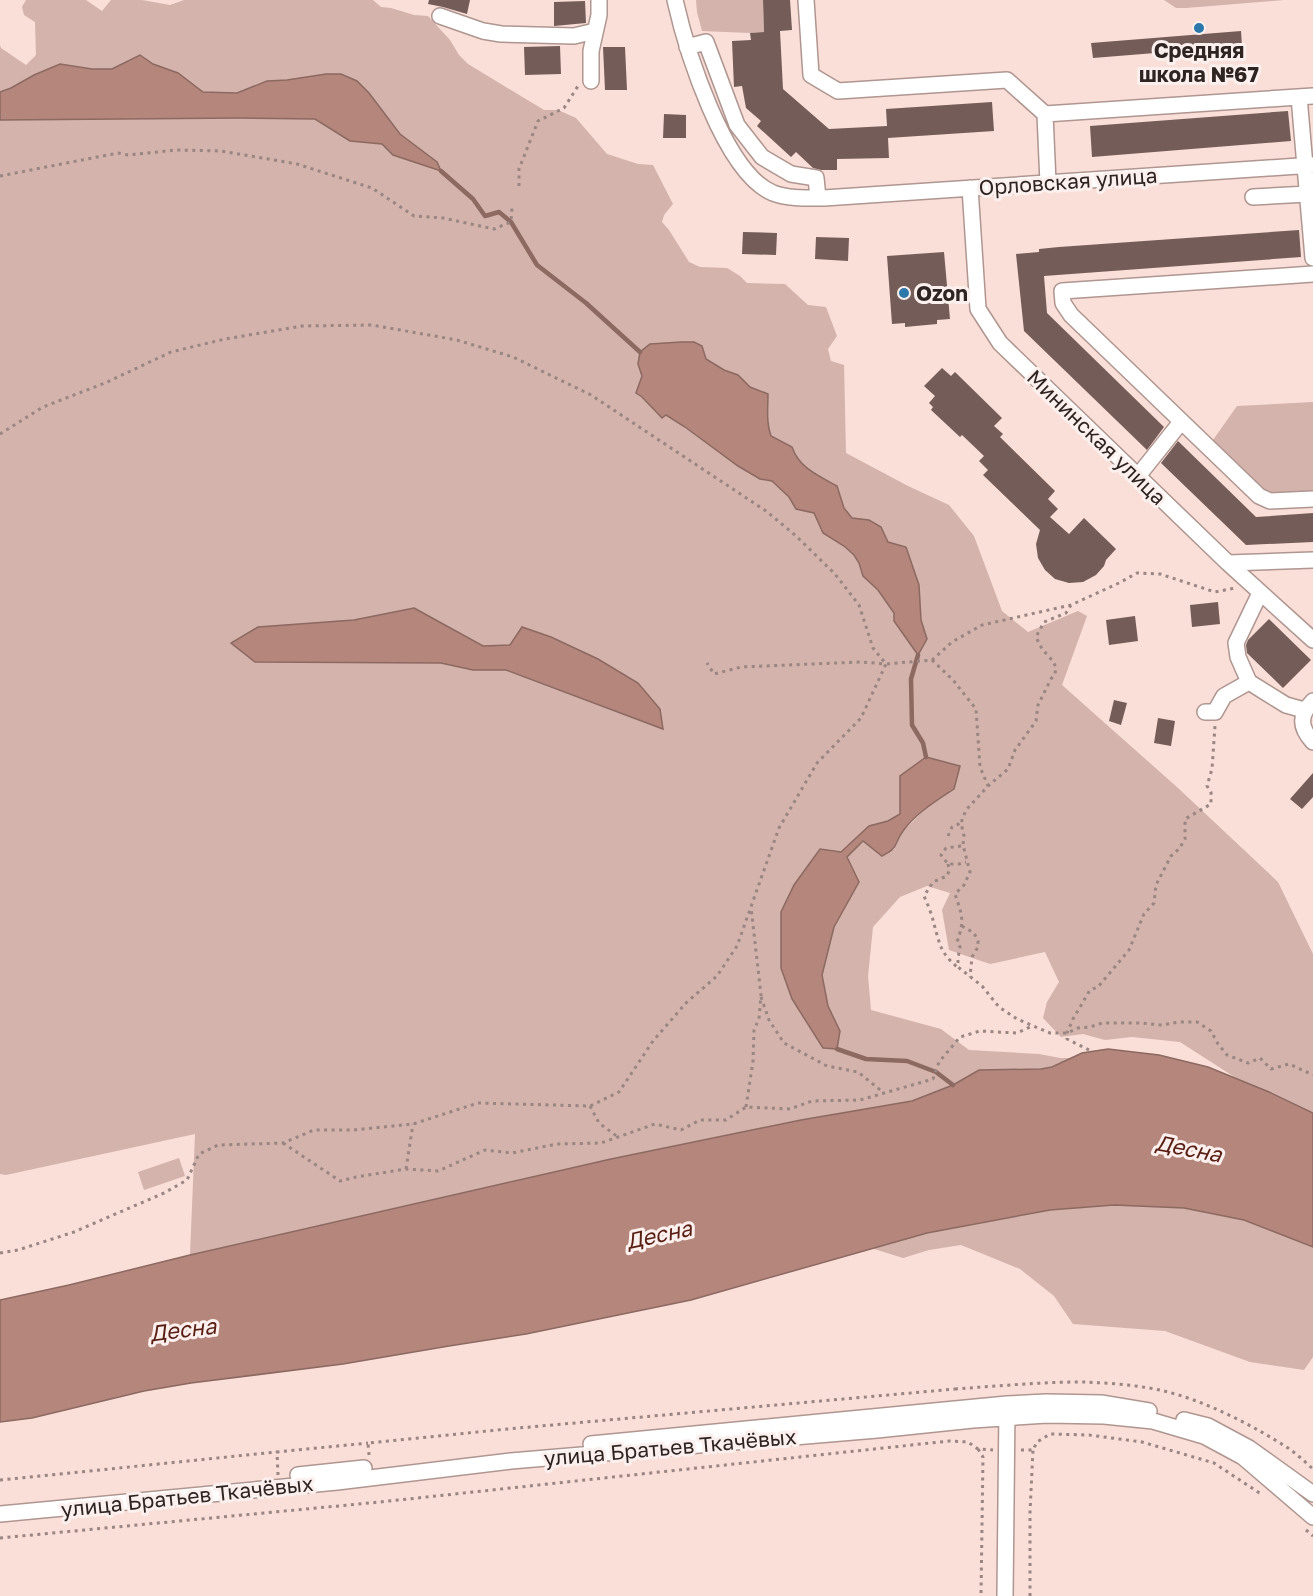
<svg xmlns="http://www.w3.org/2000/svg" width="1313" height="1596" font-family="'Golos Text',sans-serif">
<rect width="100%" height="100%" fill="#faded8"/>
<path fill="#d3b3ac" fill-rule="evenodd" d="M 26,0 L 86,0 L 102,11 L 111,0 L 142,0 L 170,5 L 184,0 L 373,0 L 381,7 L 391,8 L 414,15 L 428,16 L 450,40 L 459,55 L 468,64 L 544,110 L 558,110 L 576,118 L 607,154 L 638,164 L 653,165 L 673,204 L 664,215 L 662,222 L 669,230 L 689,262 L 700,267 L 727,268 L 740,276 L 747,283 L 785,284 L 808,305 L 826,307 L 837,336 L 828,349 L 831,361 L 844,365 L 846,453 L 908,486 L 949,505 L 974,536 L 1002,611 L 1028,632 L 1078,611 L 1087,616 L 1062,685 L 1178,788 L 1278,882 L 1313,954 L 1313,1113 L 1236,1078 L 1180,1042 L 1132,1037 L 1105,1040 L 1083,1034 L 1061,1037 L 1043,1018 L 1047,1002 L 1059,982 L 1045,952 L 990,964 L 949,950 L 942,910 L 950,893 L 927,886 L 900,897 L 873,927 L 868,976 L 871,1010 L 941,1029 L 969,1050 L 1039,1054 L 1060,1058 L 1071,1058 L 1052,1067 L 1041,1069 L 979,1070 L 953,1085 L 912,1101 L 801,1120 L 611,1159 L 190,1255 L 195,1134 L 6,1175 L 0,1174 L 0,120 L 241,118 L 315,119 L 350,141 L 382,144 L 393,155 L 440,171 L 437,162 L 400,134 L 369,93 L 341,74 L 326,74 L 287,80 L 267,81 L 237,93 L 203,92 L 178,73 L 153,64 L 140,55 L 112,69 L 92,69 L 60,65 L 34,75 L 11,88 L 0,92 L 0,45 L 1,48 L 26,65 L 36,55 L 35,22 L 24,15 L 22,7 ZM 702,347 L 706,359 L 724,370 L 738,375 L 750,387 L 767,394 C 768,408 766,423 771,436 L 792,447 C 799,468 819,476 837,486 L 844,508 L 852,518 L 869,520 L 881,527 L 888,542 L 906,547 L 919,585 L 921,620 L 927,639 L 918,655 L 894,621 L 894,614 L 878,590 L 863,576 L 859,563 L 854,555 L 844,546 L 823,533 L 814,513 L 796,509 L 790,497 L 772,481 L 760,479 L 738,466 L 685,427 L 665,415 L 662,418 L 642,397 L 636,393 L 642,376 ZM 414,608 L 483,646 L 510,645 L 522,627 L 551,637 L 598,659 L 663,729 L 506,670 L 473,670 L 441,663 L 354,620 ZM 926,757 L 954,789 L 926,808 L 903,831 L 894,850 L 863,841 L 847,857 L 859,882 L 834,927 L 822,975 L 828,1006 L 840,1031 L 823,1048 L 792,999 L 781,968 L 841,852 L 869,826 L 888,821 L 900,814 L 901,776 Z
M 696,0 L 763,0 L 764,32 L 750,33 L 702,31 L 697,12 Z
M 1164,0 L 1284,0 L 1186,8 L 1176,8 Z
M 1313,402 L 1313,492 L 1277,494 L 1259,487 L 1213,440 L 1237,406 Z
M 179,1158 L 185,1176 L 144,1190 L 138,1172 Z
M 1114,1205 L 1184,1208 L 1244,1220 L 1313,1247 L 1313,1357 L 1304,1370 L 1250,1362 L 1165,1331 L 1073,1324 L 1054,1296 L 1020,1269 L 961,1245 L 929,1250 L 903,1258 L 871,1248 C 929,1232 990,1218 1050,1210 C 1071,1208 1093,1207 1114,1205 Z"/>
<path fill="#b4867c" stroke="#8c6961" stroke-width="1.5" d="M 140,55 L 153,64 L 178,73 L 203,92 L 237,93 L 267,81 L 287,80 L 326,74 L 341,74 L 357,81 L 369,93 L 400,134 L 437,162 L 441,171 L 393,155 L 382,144 L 350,141 L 315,119 L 241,118 L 0,120 L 0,92 L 11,88 L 34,75 L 60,64 L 92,69 L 112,69 Z
M 681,342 L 694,342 L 702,346 L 706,359 L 724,370 L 738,375 L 750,387 L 768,394 C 768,408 766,423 771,436 L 792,447 C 799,468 819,476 837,486 L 844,508 L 852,518 L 869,520 L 881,527 L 888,542 L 906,547 L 919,585 L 921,620 L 927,639 L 918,655 L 894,621 L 894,613 L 878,590 L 863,576 L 859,563 L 854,555 L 844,546 L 823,533 L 814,513 L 796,509 L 789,497 L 772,481 L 760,479 L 738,466 L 685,427 L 666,415 L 662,418 L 642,397 L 636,393 L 642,376 L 638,364 L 640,352 L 650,344 Z
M 414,608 L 483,646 L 510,645 L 522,627 L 551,637 L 598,659 L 638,683 L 660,709 L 663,729 L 506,670 L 473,670 L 441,663 L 255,662 L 231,643 L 258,627 L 354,620 Z
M 926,757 L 960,766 L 954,789 C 936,801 916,813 903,831 C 893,845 900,847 882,856 L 863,841 L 847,857 L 859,882 L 834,927 L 822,975 L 828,1006 L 840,1031 L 837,1049 L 823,1048 L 792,999 L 781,968 L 781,912 L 794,885 L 820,849 L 841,852 L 869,826 L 888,821 L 900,814 L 900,776 Z
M 1108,1049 L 1159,1055 L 1208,1067 L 1269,1092 L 1313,1113 L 1313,1247 L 1244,1220 L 1184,1208 L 1114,1205 L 1050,1210 L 927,1233 L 691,1300 L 526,1334 L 449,1346 L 343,1364 L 191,1383 L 144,1391 L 32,1418 L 0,1422 L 0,1300 L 69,1285 L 190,1255 L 611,1159 L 801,1120 L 912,1101 L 953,1085 L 979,1070 L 1041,1069 L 1052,1067 L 1082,1053 Z"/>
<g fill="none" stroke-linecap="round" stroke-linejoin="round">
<path stroke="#8c6961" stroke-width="4.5" d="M 441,171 L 473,199 L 485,216 L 499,212 L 511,222 L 537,265 L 586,303 L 640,352
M 918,655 L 911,679 L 912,725 L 923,743 L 926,757
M 837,1049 L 866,1059 L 907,1061 L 936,1072 L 953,1085"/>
</g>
<path fill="#745d58" d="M 429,0 L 470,0 L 467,14 L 443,7 L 428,4 Z
M 763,0 L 790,0 L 792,30 L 780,31 L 783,89 L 829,129 L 887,126 L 886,109 L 992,102 L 994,131 L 888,138 L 889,158 L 837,159 L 837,170 L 821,170 L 813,168 L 796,152 L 791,157 L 757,126 L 761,121 L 746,108 L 742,86 L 734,87 L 732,41 L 751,40 L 750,33 L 764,32 Z
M 585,1 L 586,23 L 554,26 L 554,2 Z
M 1241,31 L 1242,46 L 1093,58 L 1091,43 Z
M 560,46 L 561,74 L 525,75 L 524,47 Z
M 603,47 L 625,47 L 627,90 L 605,90 Z
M 1288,111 L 1291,141 L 1092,157 L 1090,126 Z
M 664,114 L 686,115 L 686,138 L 663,138 Z
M 1299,230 L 1301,257 L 1044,276 L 1047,313 L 1164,427 L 1147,450 L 1024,331 L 1016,254 L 1039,252 L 1039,249 L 1059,247 Z
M 743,232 L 777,233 L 776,255 L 742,254 Z
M 816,237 L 849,238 L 848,261 L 815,259 Z
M 944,252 L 950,319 L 937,320 L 937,324 L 905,327 L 905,323 L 892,324 L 887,256 Z
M 942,368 L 951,376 L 955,372 L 1002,418 L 994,426 L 1003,434 L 1000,437 L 1055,491 L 1048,499 L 1058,509 L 1050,517 L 1069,534 L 1084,518 L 1116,549 L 1106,560 L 1104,566 L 1096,575 L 1083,582 L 1069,583 L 1055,579 L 1045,570 L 1038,558 L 1036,544 L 1040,530 L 983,475 L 988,470 L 979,461 L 984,456 L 962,435 L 960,437 L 931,410 L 933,407 L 929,403 L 935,396 L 924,386 Z
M 1178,441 L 1256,517 L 1313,513 L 1313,542 L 1246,545 L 1161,463 Z
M 1218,602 L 1220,624 L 1192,627 L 1190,605 Z
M 1135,616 L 1138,641 L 1109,645 L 1106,620 Z
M 1269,619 L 1311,660 L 1283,688 L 1247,653 L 1246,645 L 1248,640 Z
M 1114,700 L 1127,703 L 1121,725 L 1109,721 Z
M 1158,718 L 1175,721 L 1171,746 L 1154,743 Z
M 1313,773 L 1313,797 L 1302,809 L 1290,799 Z"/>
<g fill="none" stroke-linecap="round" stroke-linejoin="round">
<g stroke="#af9690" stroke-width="18">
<path id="minor" d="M 675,0 C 686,49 724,173 773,193 C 789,199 807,198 824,198 L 1313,165
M 806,0 L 811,75 L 838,91 L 1007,80 L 1045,114 L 1048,183
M 440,16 L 483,31 L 501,34 L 574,36 L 595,31
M 687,47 L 706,42 L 737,125 L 762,157 L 791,174 L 816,178 L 818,198
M 591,81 L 591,51 L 599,15 L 599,0
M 1299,97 L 1313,258
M 1045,114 L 1313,96
M 970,188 L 978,309 L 1000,343 L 1228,563 L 1313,640
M 1253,197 L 1308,194
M 1313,274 L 1062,291 L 1063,303 L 1071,315 L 1259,496 L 1270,501 L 1313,499
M 1138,476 L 1181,422
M 1228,563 L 1313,560
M 1249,682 L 1238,657 L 1236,643 L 1260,593
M 1313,701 C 1299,715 1299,727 1313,742
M 1205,712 L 1215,712 L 1224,696 L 1249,682 L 1286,705 L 1304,710
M 1184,1420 L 1208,1426 L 1249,1448 L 1313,1494
M 591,1444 L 1007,1404 L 1046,1402 L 1101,1403 L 1149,1411
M 298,1475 L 364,1468
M 0,1514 L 337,1482 L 511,1461 L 877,1430 L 973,1420 L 1047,1415 L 1104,1416 L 1153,1421 L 1204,1436 L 1243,1457 L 1313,1517
M 1005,1596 L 1007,1407"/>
</g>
<path stroke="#998581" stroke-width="3" stroke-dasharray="3 4.5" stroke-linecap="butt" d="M 0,176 L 118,153 L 128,155 L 176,150 L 221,151 L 297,164 L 372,188 L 414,216 L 443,218 L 494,229 L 511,222 L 512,207
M 519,186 L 519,169 L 538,121 L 564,108 L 578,86
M 0,434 L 43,407 L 105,383 L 171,352 L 225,339 L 302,326 L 372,325 L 457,340 L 513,357 L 591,395 L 766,511 L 795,535 L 835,574 L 859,605 L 873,648 L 886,664 L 932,660 L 952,642 L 982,625 L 1071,605 L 1119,583 L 1137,573 L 1160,574 L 1215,592 L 1235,588
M 1071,605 L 1066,613 L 1044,622 L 1036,637 L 1042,649 L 1052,660 L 1056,667 L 1055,674 L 1051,679 L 1038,705 L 1036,721 L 1015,750 L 1008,769 L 988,786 L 966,810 L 961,823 L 964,836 L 963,845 L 970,872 L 964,885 L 955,894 C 962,915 965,920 957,942 L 960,947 L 958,958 L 958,967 L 982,986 L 999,1007 L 1017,1019 L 1050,1033 L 1067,1033 L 1078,1028 L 1090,1027 L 1102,1023 L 1141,1023 L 1162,1025 L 1180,1022 L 1197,1022 L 1211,1031 L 1218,1044 L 1227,1055 L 1248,1063 L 1260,1058 L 1271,1069 L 1289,1064 L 1313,1075
M 932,660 L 953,680 L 976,709 L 980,767 L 988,786
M 948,836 L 952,827 L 961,823
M 961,846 L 946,848 L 941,855 L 948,864 L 959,864 L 966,862
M 948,864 L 949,871 L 947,876 L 933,882 L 924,896 C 928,905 932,915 934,924 C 940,945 940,952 957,967
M 962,926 L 974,933 L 978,941 L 978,947 L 972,957 L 970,977
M 761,997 L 769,1020 L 784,1043 L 827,1066 L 858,1072 L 884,1093
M 1089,1050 L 1067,1039 L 1067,1033 L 1073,1019 L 1090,990 L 1098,987 L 1129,950 L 1144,914 L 1154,903 L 1156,885 L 1171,856 L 1179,849 L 1185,839 L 1185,819 L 1211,804 L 1211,792 L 1207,786 L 1212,769 L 1215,726
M 590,1106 L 599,1123 L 618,1137
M 746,1107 L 753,1061 L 754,1030 L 759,1019 L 761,995 L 751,907
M 283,1143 L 340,1181 L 356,1177 L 406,1169 L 438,1171 L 485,1150 L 512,1153 L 557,1144 L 601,1143 L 655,1124 L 681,1130 L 700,1120 L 726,1120 L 746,1107 L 790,1109 L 812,1101 L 860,1100 L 933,1079 L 939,1062 L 960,1037 L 980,1031 L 1017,1033 L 1032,1026
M 406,1169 L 413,1124
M 0,1253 L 18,1250 L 74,1232 L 164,1193 L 187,1180 L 199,1154 L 218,1145 L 283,1143 L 314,1130 L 353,1130 L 413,1124 L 478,1103 L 590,1106 L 619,1092 L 653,1041 L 686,1003 L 717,976 L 737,946 L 779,828 L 817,763 L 861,718 L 886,664 L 861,662 L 741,667 L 714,674 L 707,663
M 955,1389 C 997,1386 1040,1382 1083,1382 C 1109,1383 1138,1385 1164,1391 C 1206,1401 1252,1425 1288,1448 C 1297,1454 1305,1462 1313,1469
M 978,1449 L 983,1457 L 981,1596
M 1021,1450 L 1033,1450 L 1037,1442 L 1050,1434 L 1089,1435 L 1142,1442 L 1214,1463 L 1261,1494
M 369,1455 L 368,1443 L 507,1429 L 955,1389
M 278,1475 L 277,1452 L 368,1443
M 0,1480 L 277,1452
M 1306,1530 L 1313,1536
M 0,1538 L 380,1502 L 949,1441 L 968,1442 L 978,1449 L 993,1450
M 1030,1596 L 1030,1512 L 1033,1450"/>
<use href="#minor" stroke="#fff" stroke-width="15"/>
</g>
<g fill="#2d78ab" stroke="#fbf0ed" stroke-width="2">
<circle cx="1199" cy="28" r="6"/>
<circle cx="904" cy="293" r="6"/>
</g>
<g text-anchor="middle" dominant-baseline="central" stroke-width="6" stroke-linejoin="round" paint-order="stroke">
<g font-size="21" font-weight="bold" fill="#2e2421" stroke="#fbf0ed">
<text x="1199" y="50">Средняя<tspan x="1199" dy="24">школа №67</tspan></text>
<text x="916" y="293" text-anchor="start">Ozon</text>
</g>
<g font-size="21" fill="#2e2421" stroke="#fbf0ed">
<text transform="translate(1068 181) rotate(-4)">Орловская улица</text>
<text transform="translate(1097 437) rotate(44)">Мининская улица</text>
<text transform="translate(670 1447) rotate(-5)">улица Братьев Ткачёвых</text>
<text transform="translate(187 1496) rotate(-6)">улица Братьев Ткачёвых</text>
</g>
<g font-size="22" font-style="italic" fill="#5a1f14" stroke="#fbf0ed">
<text transform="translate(1189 1148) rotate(11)">Десна</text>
<text transform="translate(659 1234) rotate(-12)">Десна</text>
<text transform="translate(183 1329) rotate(-7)">Десна</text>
</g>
</g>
</svg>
